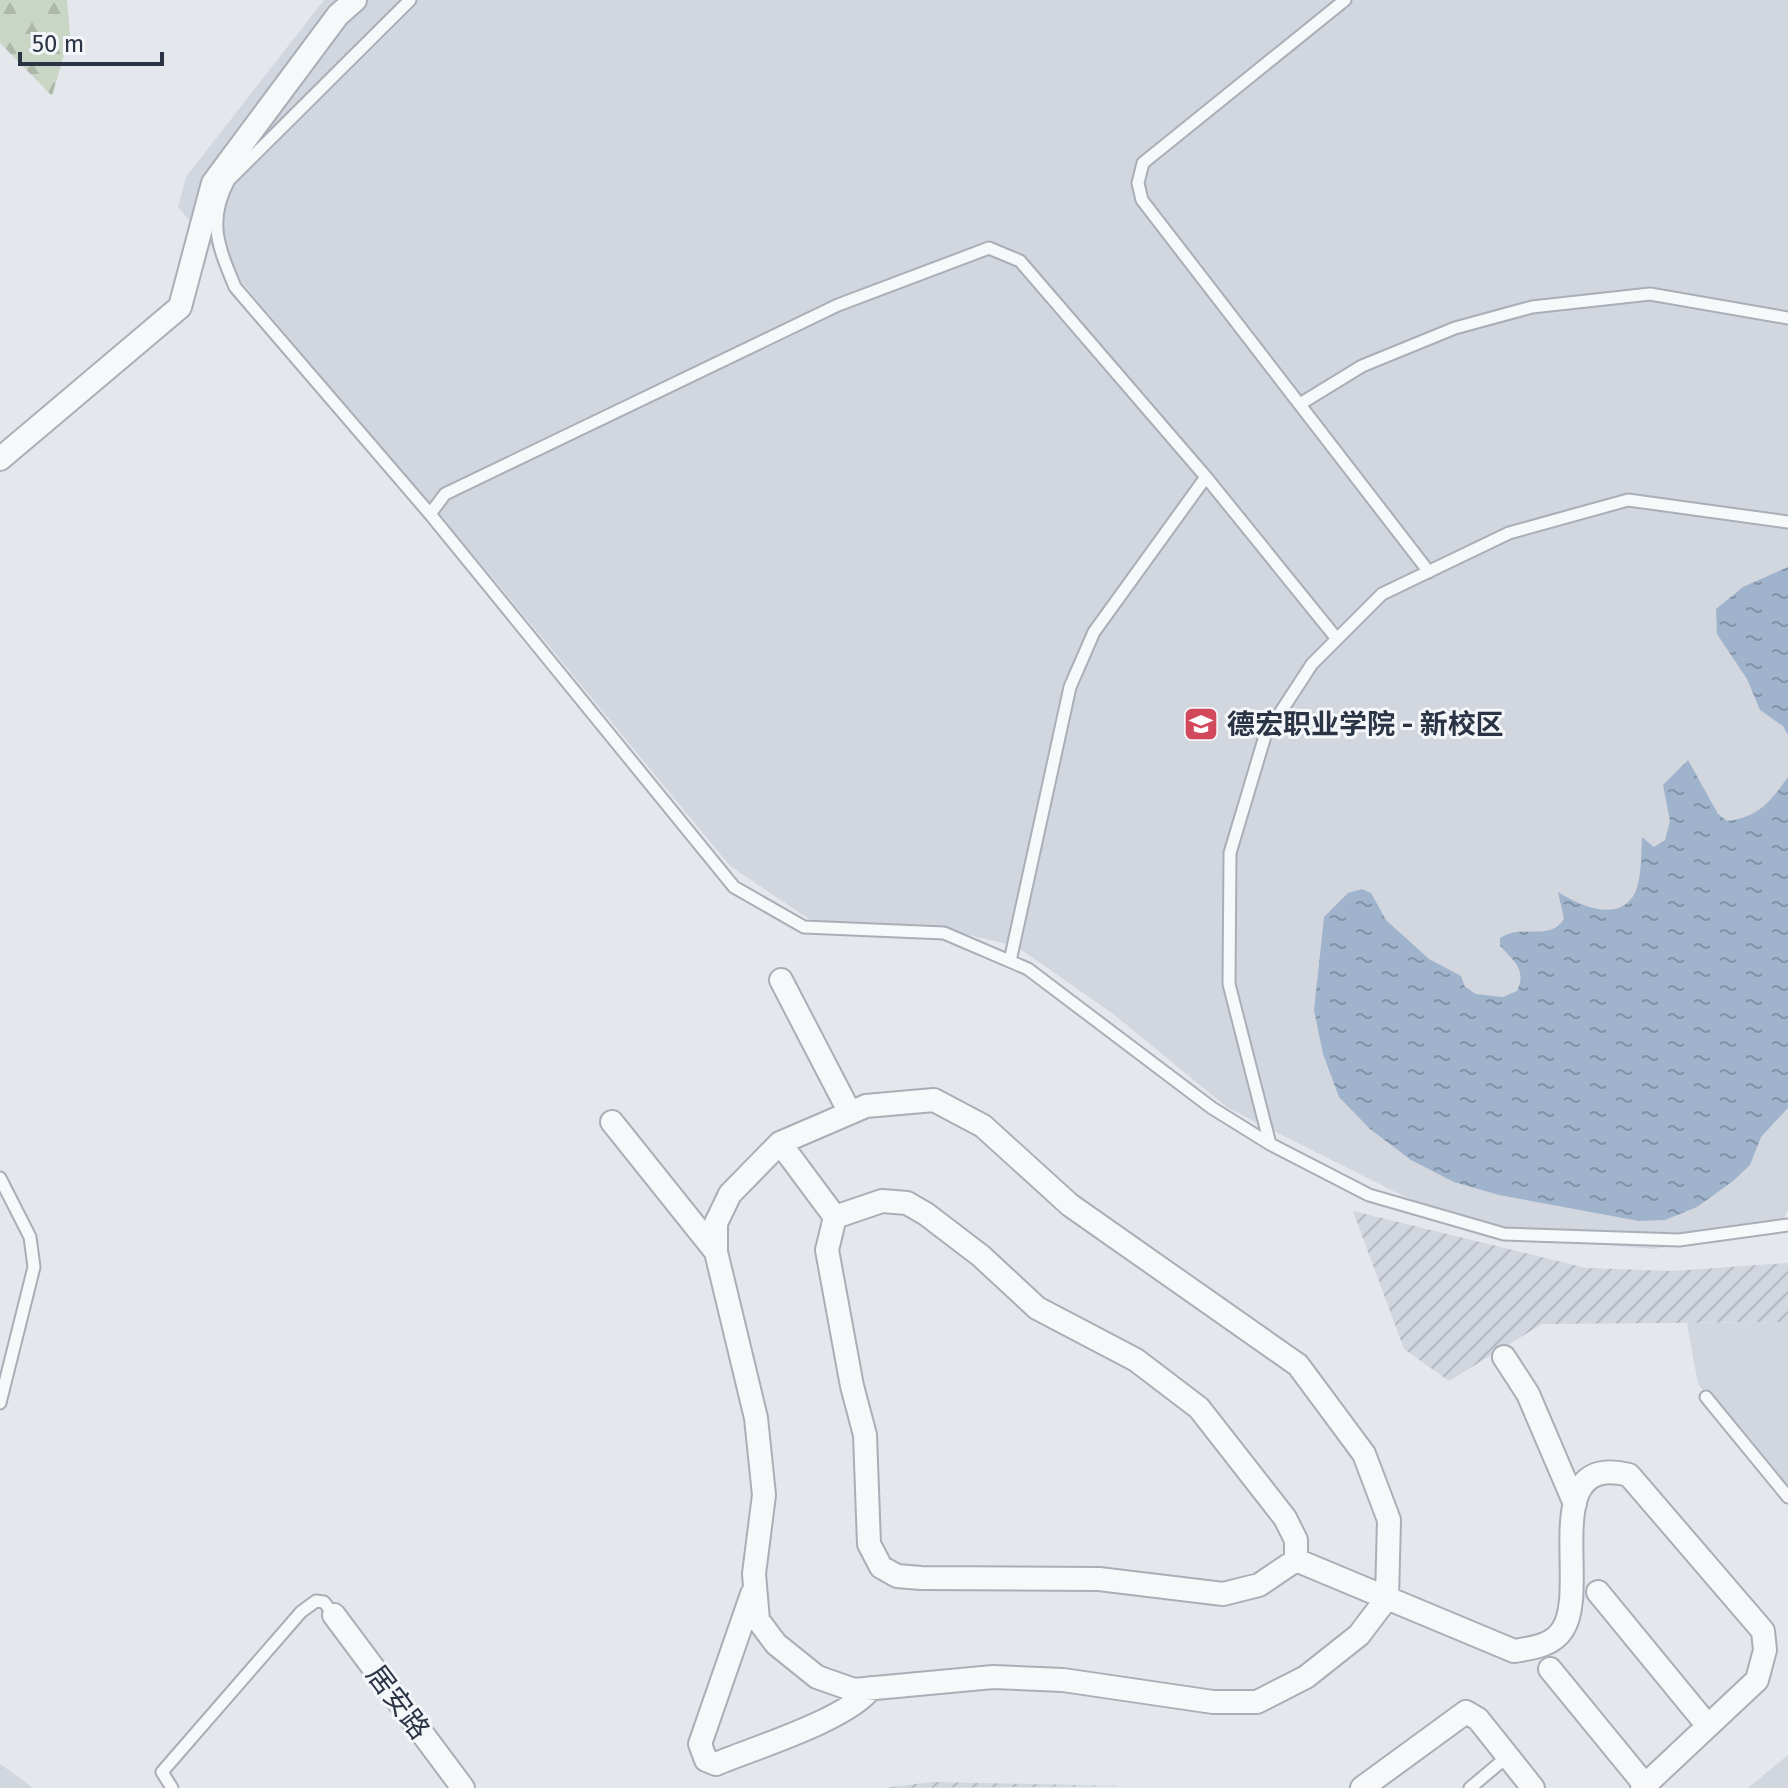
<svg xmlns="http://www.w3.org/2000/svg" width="1788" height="1788" font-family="'Fira Sans','Noto Sans SC',sans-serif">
<defs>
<pattern id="industrial-furrows" width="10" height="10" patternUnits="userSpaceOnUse" patternTransform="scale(2)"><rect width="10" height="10" fill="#d2d6de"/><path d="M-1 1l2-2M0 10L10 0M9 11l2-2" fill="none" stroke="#b4b8c0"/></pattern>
<pattern id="forest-firs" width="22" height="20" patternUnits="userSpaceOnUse" patternTransform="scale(2)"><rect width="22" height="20" fill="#c9d6c5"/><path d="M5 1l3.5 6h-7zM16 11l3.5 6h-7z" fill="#adb8ab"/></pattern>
<pattern id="water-ripples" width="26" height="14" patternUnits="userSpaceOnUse" patternTransform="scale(2)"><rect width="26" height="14" fill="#9fb4cc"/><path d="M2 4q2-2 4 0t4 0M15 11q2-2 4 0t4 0" fill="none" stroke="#8293a7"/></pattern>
</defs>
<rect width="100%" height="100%" fill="#e4e7ec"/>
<path fill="#d2d6de" d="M 324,0 L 1788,0 L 1788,1210 L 1777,1231 L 1654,1249 L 1568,1242 L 1477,1224 L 1403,1196 L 1228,1108 L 1112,1013 L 1016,946 L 926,925 L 812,921 L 730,866 L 497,583 L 178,207 L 186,177 Z
M 1788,1322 L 1788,1497 L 1698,1384 L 1687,1323 Z
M 1788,1755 L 1788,1788 L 1748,1788 Z
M 0,1764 L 20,1778 L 33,1788 L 0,1788 Z"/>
<path fill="url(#industrial-furrows)" d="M 1353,1211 L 1586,1268 L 1673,1271 L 1788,1263 L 1788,1322 L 1542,1324 L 1449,1381 L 1404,1349 Z
M 932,1782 L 1132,1786 L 882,1788 Z"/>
<path fill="url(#forest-firs)" d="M 0,0 L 67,0 L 70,34 L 52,96 L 0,43 Z"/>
<path fill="url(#water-ripples)" d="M 1788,567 L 1788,735 L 1783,726 L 1760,710 L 1747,679 L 1717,634 L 1716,609 L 1743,587 Z
M 1688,760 L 1718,814 L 1727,821 C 1759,817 1770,802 1788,777 L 1788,1108 L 1761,1137 L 1750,1165 L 1733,1181 L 1697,1207 L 1665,1220 L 1639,1221 L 1499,1195 L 1454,1182 L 1411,1160 L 1370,1129 L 1339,1097 L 1323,1054 L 1314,1010 L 1324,917 L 1348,893 L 1362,889 L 1371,893 L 1386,920 L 1429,959 L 1461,976 L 1465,987 L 1476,994 L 1503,997 L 1517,991 C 1527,970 1514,961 1500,946 L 1500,938 C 1521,923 1550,942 1564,919 L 1558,892 C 1578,905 1619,924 1635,893 C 1642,877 1641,854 1642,837 L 1654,847 L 1665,840 L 1670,821 L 1663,785 Z"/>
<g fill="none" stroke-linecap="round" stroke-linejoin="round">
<g stroke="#a9aeb7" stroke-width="15">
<path id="service" d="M 410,0 L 229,180 C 207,221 218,246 235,287 L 430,514 L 734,887 L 804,927 L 944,933 L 1028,969 L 1212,1108 L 1270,1144 L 1369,1195 L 1504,1234 L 1679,1240 L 1788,1225
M 1345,0 L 1143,163 L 1138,183 L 1142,200 L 1429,572
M 1300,404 L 1362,366 L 1455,328 L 1532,307 L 1650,294 L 1788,318
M 430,514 L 445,494 L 838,305 L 989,248 L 1020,261 L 1206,477 L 1337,639
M 1010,961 L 1070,687 L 1094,632 L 1206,477
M 1270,1144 L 1229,984 L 1230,853 L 1265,736 L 1312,664 L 1382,594 L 1509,533 L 1628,500 L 1788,522
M 0,1178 L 30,1237 L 34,1267 L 0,1403
M 1706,1397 L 1788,1497
M 172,1788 L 162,1772 L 301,1612 L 316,1601 L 324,1602 L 334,1615
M 1470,1788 L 1508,1756"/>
</g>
<g stroke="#a9aeb7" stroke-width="26">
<path id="minor" d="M 0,459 L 180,307 L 213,183 L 338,15 L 355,0
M 781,980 L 850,1113
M 934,1100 L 983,1126 L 1070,1205 L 1298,1365 L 1364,1454 L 1389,1520 L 1387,1598 L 1359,1635 L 1306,1677 L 1257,1702 L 1213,1702 L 1063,1680 L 993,1677 L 854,1690 L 817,1677 L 776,1644 L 758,1620 L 754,1574 L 764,1495 L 756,1418 L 716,1252 L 716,1223 L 730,1194 L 780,1143 L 866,1106 Z
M 612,1122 L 716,1252
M 780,1143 L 835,1217
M 882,1201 L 907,1203 L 926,1214 L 981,1256 L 1037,1308 L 1136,1360 L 1199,1408 L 1285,1518 L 1296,1540 L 1296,1560 L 1259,1585 L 1223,1594 L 1099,1579 L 921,1578 L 897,1576 L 881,1567 L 869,1544 L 865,1435 L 852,1386 L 827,1250 L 835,1217 Z
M 1504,1357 L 1528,1394 L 1575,1504
M 1296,1560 L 1514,1651 C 1532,1648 1553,1646 1563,1629 C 1590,1587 1537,1452 1629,1475 L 1763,1631 L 1765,1650 L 1757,1680 L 1642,1788
M 1598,1592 L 1708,1726
M 752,1594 L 700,1744 L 706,1760 L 716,1764 C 754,1748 849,1719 871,1688
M 334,1615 L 463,1788
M 1550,1669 L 1645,1785
M 1362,1788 L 1466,1712 L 1478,1719 L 1533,1788"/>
</g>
<use href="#service" stroke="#f7f8fa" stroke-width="11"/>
<use href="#minor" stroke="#f7f8fa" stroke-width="22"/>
</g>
<defs>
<g id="school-square" transform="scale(1.8)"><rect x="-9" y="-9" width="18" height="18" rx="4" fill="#d1495b" stroke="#f4f6f9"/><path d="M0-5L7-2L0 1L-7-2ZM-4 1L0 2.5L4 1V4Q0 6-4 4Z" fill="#fff"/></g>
</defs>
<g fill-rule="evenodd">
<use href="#school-square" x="1201" y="724"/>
</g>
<g text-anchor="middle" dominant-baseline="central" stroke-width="6" stroke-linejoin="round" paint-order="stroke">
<g font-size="28" font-weight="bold" fill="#2b3445" stroke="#f4f6f9" text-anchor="start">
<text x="1227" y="724">德宏职业学院 - 新校区</text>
</g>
<g font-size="28" fill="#2b3445" stroke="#f4f6f9">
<text transform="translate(398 1702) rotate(53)">居安路</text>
</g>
</g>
<path d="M20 52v12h142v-12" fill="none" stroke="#2b3445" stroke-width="4"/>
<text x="32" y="52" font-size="24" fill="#2b3445" stroke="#f4f6f9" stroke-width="6" paint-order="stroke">50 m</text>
</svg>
